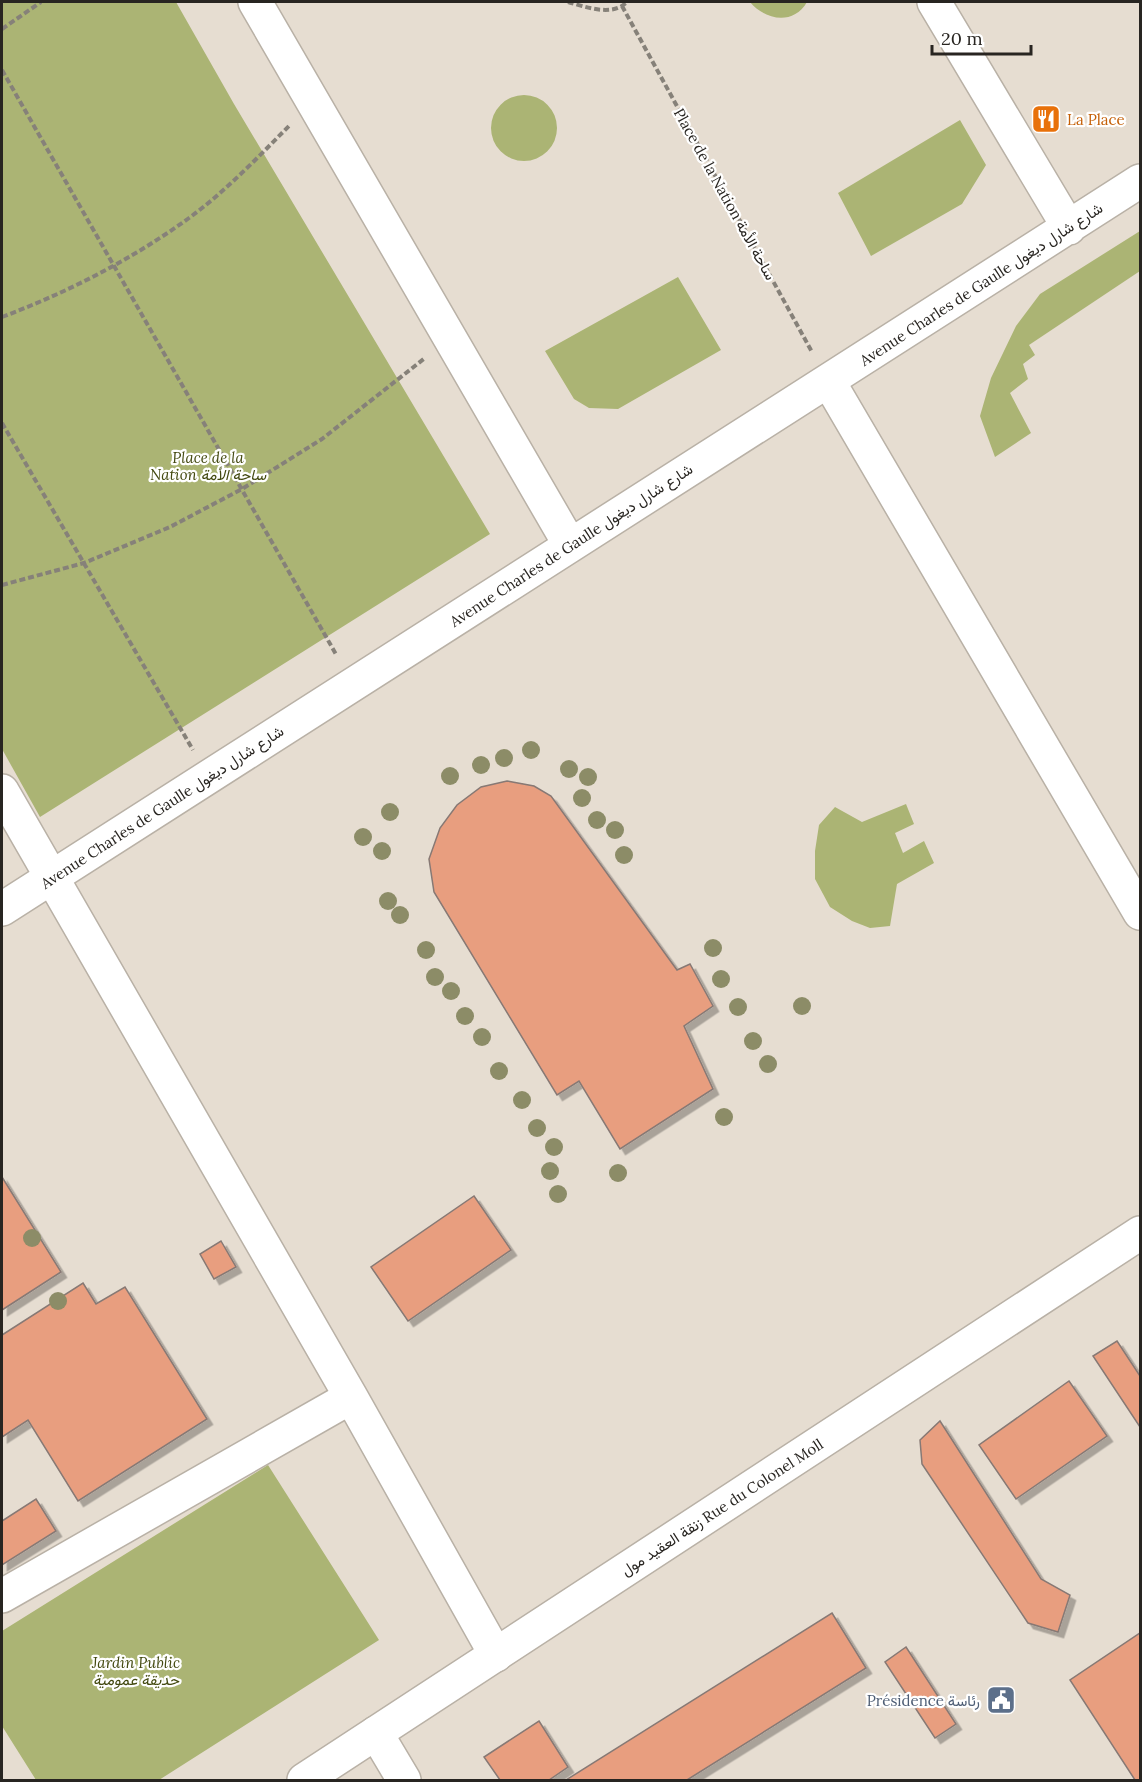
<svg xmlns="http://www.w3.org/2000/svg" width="1142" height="1782" font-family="Lora,Vazirmatn,serif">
<defs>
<filter id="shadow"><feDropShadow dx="5.5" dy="5.5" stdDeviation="0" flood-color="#0004"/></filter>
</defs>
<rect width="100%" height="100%" fill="#e6ddd1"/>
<path fill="#abb474" d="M 2,2 L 176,2 L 234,104 L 490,534 L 40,817 L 2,749 Z
M 750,2 L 807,2 C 793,26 765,20 750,2 Z
M491 128a33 33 0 1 1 66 0a33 33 0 1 1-66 0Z
M 960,120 L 986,165 L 962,204 L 871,256 L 838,193 Z
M 1140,231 L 1140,271 L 1029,345 L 1035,355 L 1023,364 L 1028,379 L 1010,393 L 1031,433 L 995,457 L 980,416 L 991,378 L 1016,326 L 1040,294 Z
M 678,277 L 721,350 L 618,409 L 589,408 L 574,399 L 545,351 Z
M 906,804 L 914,824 L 895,833 L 903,853 L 924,841 L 934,863 L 897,884 L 890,926 L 870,928 L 852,921 L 830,907 L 815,879 L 815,851 L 819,825 L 835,807 L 862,822 Z
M 268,1465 L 379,1640 L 159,1780 L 36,1780 L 2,1726 L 2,1631 Z"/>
<path fill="#e89e7f" stroke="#877974" stroke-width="1.5" filter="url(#shadow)" d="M 507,781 L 534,786 L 551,796 L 677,970 L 690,964 L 713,1006 L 684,1026 L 713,1089 L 620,1149 L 579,1081 L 557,1095 L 434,892 L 429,859 L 440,828 L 457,805 L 481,787 Z
M 2,1177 L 61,1272 L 2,1310 Z
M 474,1196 L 511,1250 L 408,1321 L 371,1267 Z
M 221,1241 L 236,1267 L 214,1279 L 200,1254 Z
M 83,1283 L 96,1304 L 125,1287 L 207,1419 L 78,1501 L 28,1420 L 2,1437 L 2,1335 Z
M 1117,1341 L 1140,1376 L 1140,1427 L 1093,1356 Z
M 1069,1381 L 1107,1436 L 1016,1499 L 979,1445 Z
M 940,1421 L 1041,1579 L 1070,1595 L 1058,1632 L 1028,1623 L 922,1464 L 920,1440 Z
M 36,1499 L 56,1531 L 2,1565 L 2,1521 Z
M 832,1613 L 866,1668 L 687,1780 L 566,1780 Z
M 1140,1633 L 1140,1780 L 1135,1780 L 1070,1680 Z
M 906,1647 L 956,1724 L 935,1738 L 885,1662 Z
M 539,1721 L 568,1767 L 549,1780 L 500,1780 L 484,1757 Z"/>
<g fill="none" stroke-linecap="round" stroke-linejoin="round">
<g stroke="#b9b1a6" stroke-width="36">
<path id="minor" d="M 829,382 L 1140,913
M 2,791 L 351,1397 L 496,1655
M 2,1596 L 351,1397
M 376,1733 L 404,1780"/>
</g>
<g stroke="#b9b1a6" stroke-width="36">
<path id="major" d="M 255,2 L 570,545
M 934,2 L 1069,228
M 2,909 L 1140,181
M 304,1780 L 1140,1233"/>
</g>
<path stroke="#868179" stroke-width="4" stroke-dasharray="6 3" stroke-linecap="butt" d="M 568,2 C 586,7 612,17 627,2
M 622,6 L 812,352
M 2,29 L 41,2
M 2,70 L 337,656
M 2,317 C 68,292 131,260 189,218 C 226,191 258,157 290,125
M 2,423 L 193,750
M 2,585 L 84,563 L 170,527 L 242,489 L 322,439 L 425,358"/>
<use href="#minor" stroke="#fff" stroke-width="33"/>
<use href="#major" stroke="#fff" stroke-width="33"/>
</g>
<g fill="#8c8c67">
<circle cx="531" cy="750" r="9"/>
<circle cx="504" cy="758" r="9"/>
<circle cx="481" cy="765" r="9"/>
<circle cx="569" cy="769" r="9"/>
<circle cx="450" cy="776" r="9"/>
<circle cx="588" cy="777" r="9"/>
<circle cx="582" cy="798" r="9"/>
<circle cx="390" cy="812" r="9"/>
<circle cx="597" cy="820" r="9"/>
<circle cx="615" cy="830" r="9"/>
<circle cx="363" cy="837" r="9"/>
<circle cx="382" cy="851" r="9"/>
<circle cx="624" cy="855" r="9"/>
<circle cx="388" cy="901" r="9"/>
<circle cx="400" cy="915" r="9"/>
<circle cx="713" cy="948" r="9"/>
<circle cx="426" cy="950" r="9"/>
<circle cx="435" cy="977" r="9"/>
<circle cx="721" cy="979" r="9"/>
<circle cx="451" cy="991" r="9"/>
<circle cx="802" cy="1006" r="9"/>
<circle cx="738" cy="1007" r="9"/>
<circle cx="465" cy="1016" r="9"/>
<circle cx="482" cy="1037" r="9"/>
<circle cx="753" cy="1041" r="9"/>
<circle cx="768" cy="1064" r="9"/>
<circle cx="499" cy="1071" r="9"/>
<circle cx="522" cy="1100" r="9"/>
<circle cx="724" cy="1117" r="9"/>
<circle cx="537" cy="1128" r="9"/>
<circle cx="554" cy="1147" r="9"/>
<circle cx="550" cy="1171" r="9"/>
<circle cx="618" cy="1173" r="9"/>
<circle cx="558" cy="1194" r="9"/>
<circle cx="32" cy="1238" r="9"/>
<circle cx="58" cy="1301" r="9"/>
</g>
<defs>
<g id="restaurant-square" transform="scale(1.5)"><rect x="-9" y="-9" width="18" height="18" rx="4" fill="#e8710a" stroke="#fff"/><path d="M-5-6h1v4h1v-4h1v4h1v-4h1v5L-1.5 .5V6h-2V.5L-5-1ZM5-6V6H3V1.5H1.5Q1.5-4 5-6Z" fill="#fff"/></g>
<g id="civic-square" transform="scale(1.5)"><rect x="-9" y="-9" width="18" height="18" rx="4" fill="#5c6f8a" stroke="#fff"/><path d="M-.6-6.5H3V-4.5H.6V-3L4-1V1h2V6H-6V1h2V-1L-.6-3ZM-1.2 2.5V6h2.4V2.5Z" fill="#fff"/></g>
</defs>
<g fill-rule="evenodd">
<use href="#restaurant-square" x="1046" y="119"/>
<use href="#civic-square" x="1001" y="1700"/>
</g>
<g text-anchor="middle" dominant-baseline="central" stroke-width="4.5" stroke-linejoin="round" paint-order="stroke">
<g font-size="15" fill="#c56008" stroke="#fff" text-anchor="start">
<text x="1067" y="119">La Place</text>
</g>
<g font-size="15" fill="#282521" stroke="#fff">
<text transform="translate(725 194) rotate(61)">Place de la Nation ساحة الأمة</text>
<text transform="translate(981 284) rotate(-33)">Avenue Charles de Gaulle شارع شارل ديغول</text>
<text transform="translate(571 545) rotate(-33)">Avenue Charles de Gaulle شارع شارل ديغول</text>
<text transform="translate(162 807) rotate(-33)">Avenue Charles de Gaulle شارع شارل ديغول</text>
<text transform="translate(722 1507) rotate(-33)">زنقة العقيد مول Rue du Colonel Moll</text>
</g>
<g font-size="15" font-style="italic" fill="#434910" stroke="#fff">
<text x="208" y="457">Place de la<tspan x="208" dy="17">Nation ساحة الأمة</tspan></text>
<text x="136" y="1662">Jardin Public<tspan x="136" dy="17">حديقة عمومية</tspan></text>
</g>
<g font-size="15" fill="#4e5e75" stroke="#fff" text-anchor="end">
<text x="980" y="1700">Présidence رئاسة</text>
</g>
</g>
<rect width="1142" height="1782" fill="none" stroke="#282521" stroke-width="6"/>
<path d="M932 45v9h99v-9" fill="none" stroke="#282521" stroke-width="3"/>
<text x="941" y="45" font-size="18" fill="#282521" stroke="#ffffff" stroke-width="4.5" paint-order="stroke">20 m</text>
</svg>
